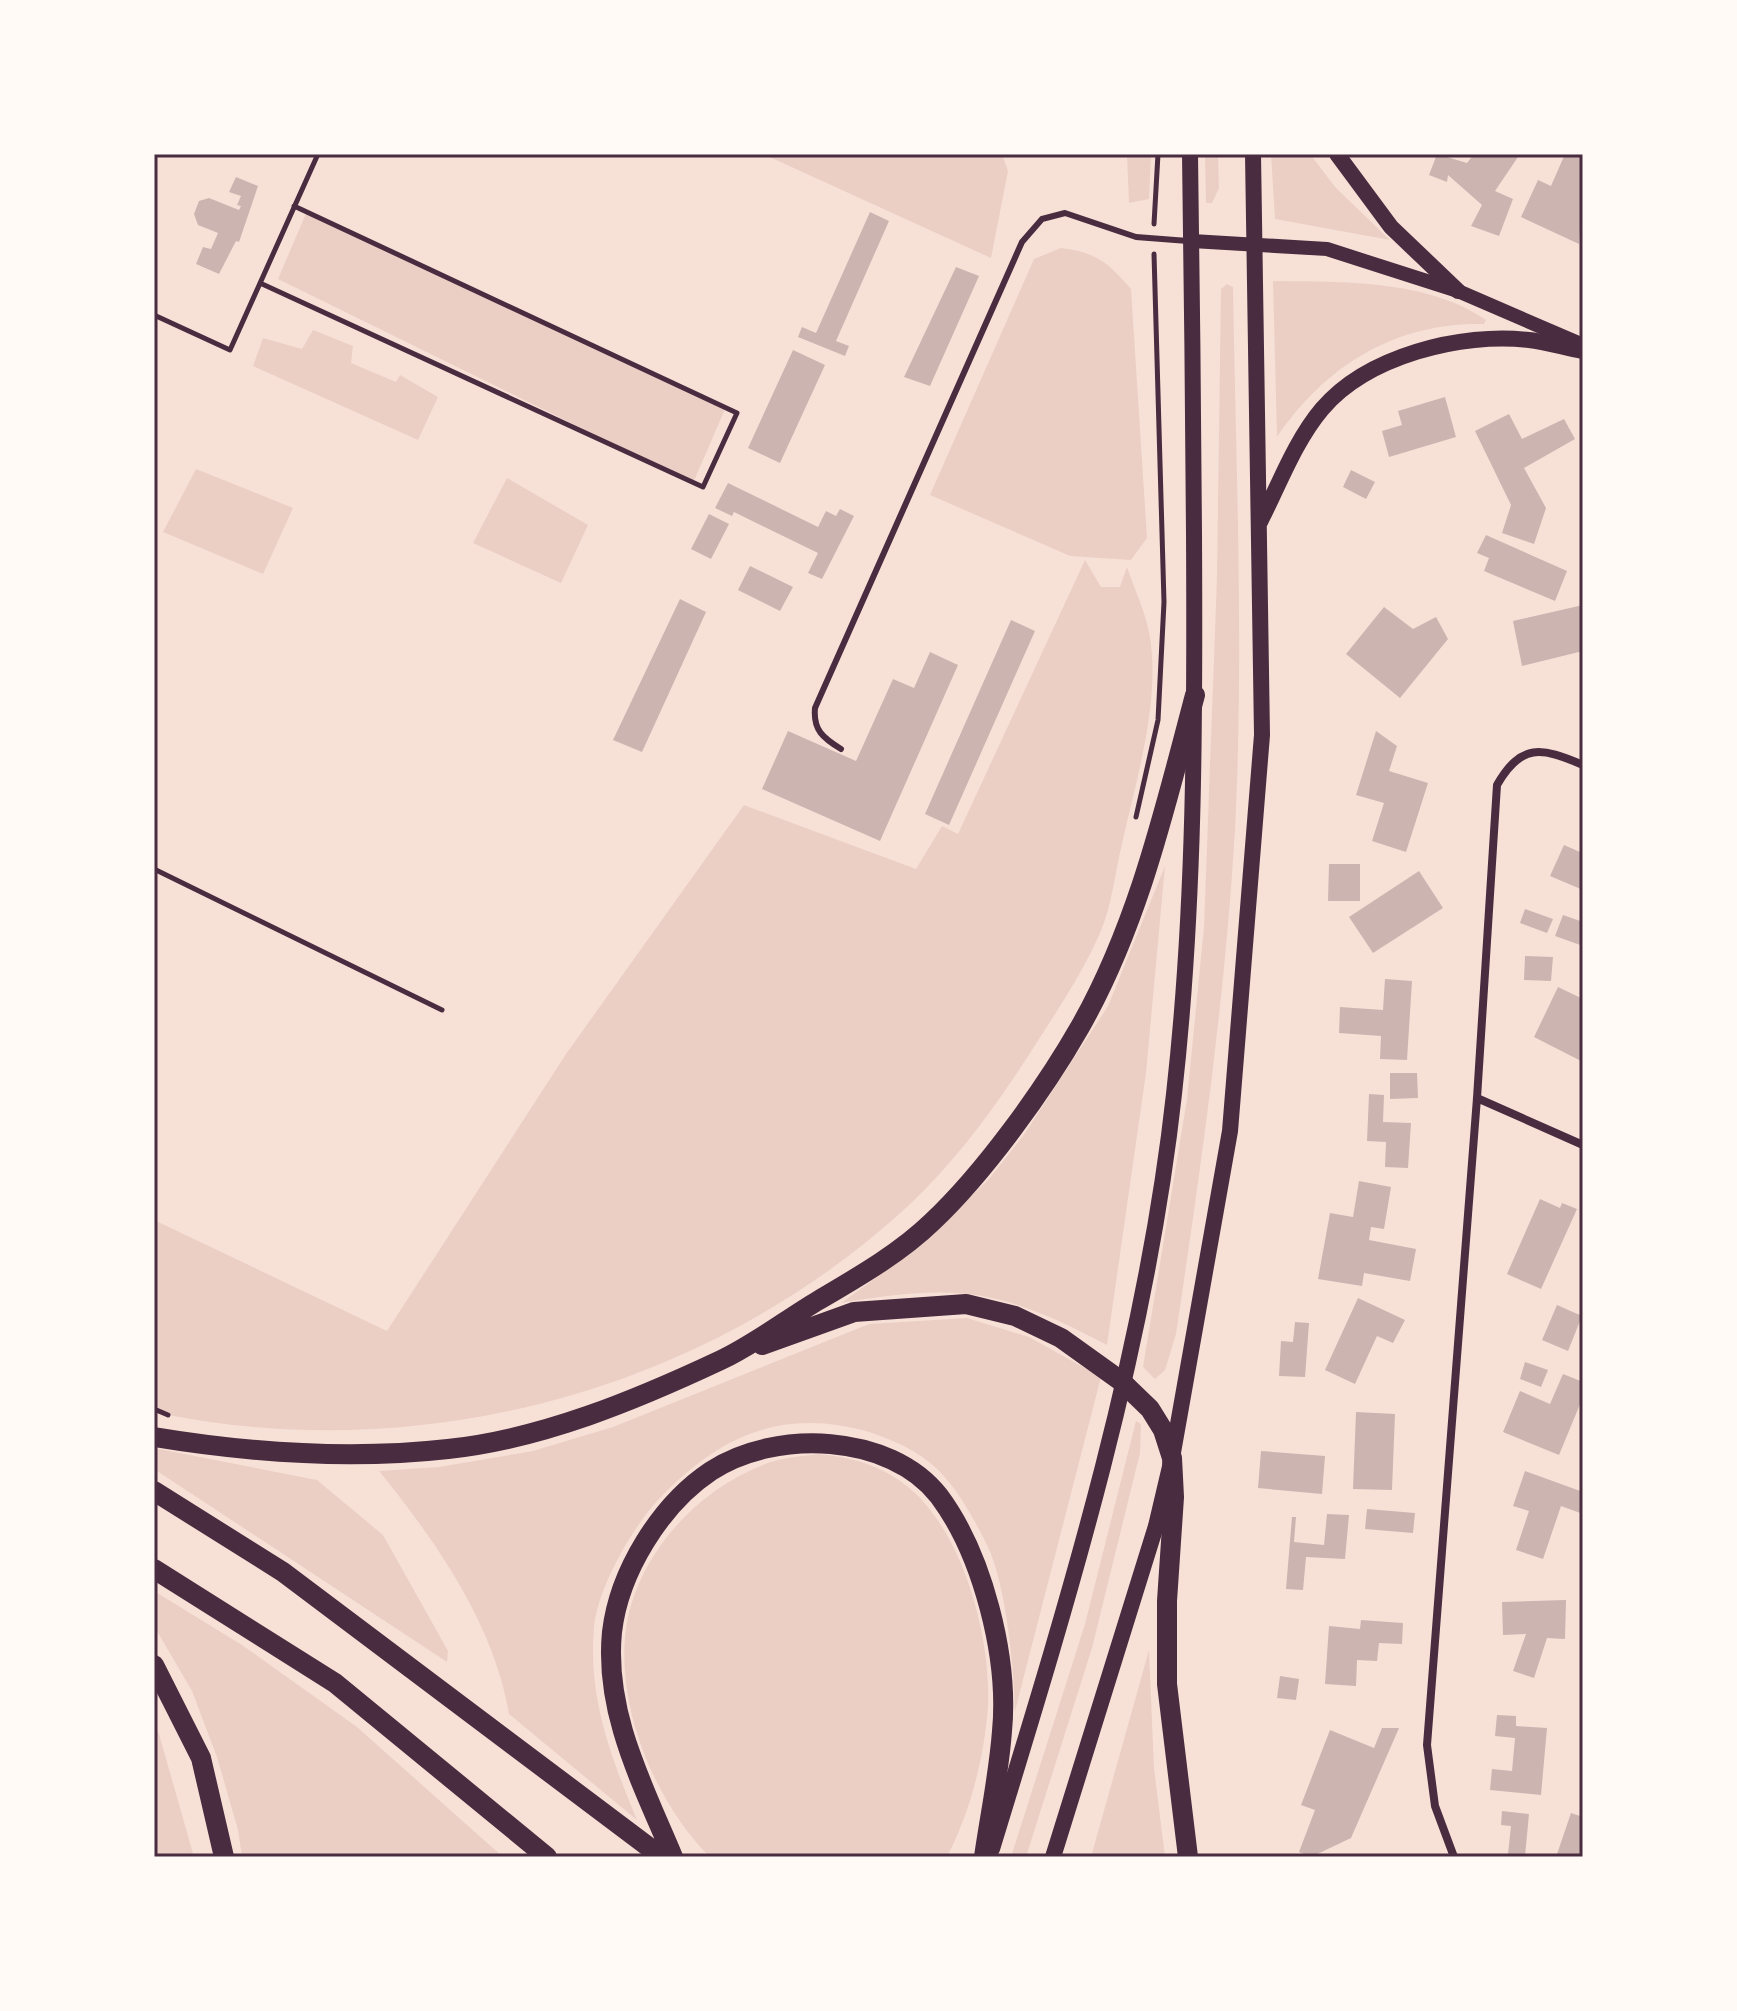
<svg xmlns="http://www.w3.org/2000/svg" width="1737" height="2011" font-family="'Titillium Web',sans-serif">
<rect width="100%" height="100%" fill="#f7e1d7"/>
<path fill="#ebcfc5" d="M 763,154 L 1002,154 L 1008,171 L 991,258 Z
M 1127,154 L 1151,154 L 1149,199 L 1129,203 Z
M 1205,154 L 1218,154 L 1219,188 L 1212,203 L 1206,203 Z
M 1271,154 L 1310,154 L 1336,188 L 1390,240 L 1275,219 Z
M 307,211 L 726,407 L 693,483 L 278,279 Z
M 1061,248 C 1098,253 1107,262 1131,289 L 1147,538 L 1131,560 L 1070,556 L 930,495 L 1034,259 Z
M 1273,281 C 1342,282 1426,279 1486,320 L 1484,324 C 1396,322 1326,365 1277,437 Z
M 1227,284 L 1233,287 C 1236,468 1244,650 1235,830 C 1225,1000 1201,1167 1176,1334 L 1165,1370 L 1155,1379 L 1143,1367 L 1187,1099 L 1204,927 L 1217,577 L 1221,289 Z
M 313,330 L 353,346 L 351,363 L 396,382 L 400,375 L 438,397 L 418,440 L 253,366 L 263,338 L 302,349 Z
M 196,469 L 293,508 L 263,574 L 163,532 Z
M 507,478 L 588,525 L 561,583 L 473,543 Z
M 1085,560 L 1101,587 L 1120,587 L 1127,567 C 1134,588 1145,611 1149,632 C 1162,698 1136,780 1122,844 C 1115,872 1112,906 1100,933 C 1084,970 1061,1005 1039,1039 C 1002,1098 959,1159 907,1207 C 707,1391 419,1469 154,1412 L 154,1220 L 387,1331 L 566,1054 L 744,805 L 916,869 L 942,826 L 958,834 Z
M 1165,866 L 1146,1073 L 1107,1345 C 1001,1289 958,1283 841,1303 L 915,1250 L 988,1180 L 1023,1136 L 1108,1006 Z
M 967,1318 L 1029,1337 L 1101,1377 L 1015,1711 C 1014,1668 1006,1583 987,1545 C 974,1519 958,1489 937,1469 C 918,1451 894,1440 869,1432 C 781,1407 719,1436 658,1500 C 632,1528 597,1589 594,1628 C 588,1698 611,1757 637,1820 L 509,1714 C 494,1624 435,1540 379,1471 L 439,1467 L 533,1451 L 613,1427 L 869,1324 Z
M 1136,1421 L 1141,1424 L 1140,1453 L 1092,1648 L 1026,1857 L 1011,1857 L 1085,1624 Z
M 154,1448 L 317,1480 L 383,1535 L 448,1651 L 447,1662 L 154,1469 Z
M 819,1454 C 847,1457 870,1462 894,1477 C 960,1516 991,1633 988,1705 C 985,1755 970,1813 947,1857 L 710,1857 C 651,1799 607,1688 631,1605 C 651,1539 707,1484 771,1462 C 786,1457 804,1456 819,1454 Z
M 154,1591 L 242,1645 L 357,1727 L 503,1857 L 242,1857 L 238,1830 L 217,1757 L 192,1691 L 154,1626 Z
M 1149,1650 L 1154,1768 L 1165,1857 L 1091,1857 Z
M 154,1723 L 159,1734 L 194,1857 L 154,1857 Z"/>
<path fill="#ccb4b1" d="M 1437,154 L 1467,163 L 1474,154 L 1520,154 L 1495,191 L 1513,199 L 1499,236 L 1471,226 L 1482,205 L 1448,175 L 1447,182 L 1429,175 Z
M 1565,154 L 1583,154 L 1583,232 L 1580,230 L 1579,244 L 1521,217 L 1538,180 L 1551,186 Z
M 236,177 L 258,186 L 239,242 L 236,241 L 219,274 L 196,264 L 203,247 L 211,249 L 218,233 L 198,225 L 194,214 L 199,201 L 209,198 L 239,210 L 241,206 L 237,205 L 241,196 L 229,192 Z
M 870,212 L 889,221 L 836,341 L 849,346 L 845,356 L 798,337 L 802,327 L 816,333 Z
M 956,267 L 979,276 L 930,386 L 904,377 Z
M 793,350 L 825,365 L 780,463 L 748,448 Z
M 1445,397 L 1456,437 L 1389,457 L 1382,431 L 1402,425 L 1398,411 Z
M 1509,414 L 1522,439 L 1564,419 L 1575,439 L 1524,468 L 1546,508 L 1534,544 L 1502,533 L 1511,505 L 1475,431 Z
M 1351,470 L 1375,482 L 1366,499 L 1343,487 Z
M 728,483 L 818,527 L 826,511 L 836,516 L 840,509 L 854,516 L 822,579 L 808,573 L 818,553 L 734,512 L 732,516 L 715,508 Z
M 709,514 L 729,524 L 711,559 L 691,549 Z
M 1486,535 L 1567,571 L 1555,601 L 1484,571 L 1489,558 L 1477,553 Z
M 750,566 L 793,587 L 780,611 L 738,590 Z
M 680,599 L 706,612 L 642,752 L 613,740 Z
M 1583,605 L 1583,651 L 1522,666 L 1513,621 Z
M 1384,607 L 1413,629 L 1436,617 L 1448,639 L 1400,698 L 1346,654 Z
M 1011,620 L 1035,631 L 949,825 L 925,814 Z
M 930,652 L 958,665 L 880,841 L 762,789 L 788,731 L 856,761 L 893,679 L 914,688 Z
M 1376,731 L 1397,746 L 1389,771 L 1428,783 L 1406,852 L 1372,841 L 1384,803 L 1356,795 Z
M 1564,845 L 1580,852 L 1583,846 L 1583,890 L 1550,876 Z
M 1329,864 L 1360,864 L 1360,901 L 1328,901 Z
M 1419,871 L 1443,908 L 1373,953 L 1349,917 Z
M 1525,909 L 1553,919 L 1547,933 L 1520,923 Z
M 1563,915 L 1583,922 L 1583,946 L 1555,936 Z
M 1525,956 L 1553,957 L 1551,981 L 1524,980 Z
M 1385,979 L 1412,981 L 1407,1060 L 1380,1059 L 1381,1036 L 1339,1033 L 1340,1007 L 1383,1010 Z
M 1558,987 L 1583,999 L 1581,1061 L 1534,1037 Z
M 1390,1073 L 1417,1073 L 1418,1098 L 1390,1099 Z
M 1369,1094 L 1384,1095 L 1383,1122 L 1411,1123 L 1408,1168 L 1385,1167 L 1386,1142 L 1367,1141 Z
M 1359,1181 L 1391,1187 L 1384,1229 L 1371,1227 L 1369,1240 L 1416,1249 L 1410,1281 L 1364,1273 L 1362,1286 L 1318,1279 L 1330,1213 L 1353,1217 Z
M 1540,1199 L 1560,1208 L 1562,1203 L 1577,1209 L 1541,1289 L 1507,1274 Z
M 1358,1298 L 1405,1320 L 1393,1343 L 1377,1336 L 1355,1384 L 1325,1370 Z
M 1557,1305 L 1582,1316 L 1568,1351 L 1542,1340 Z
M 1295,1322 L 1309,1323 L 1305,1377 L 1279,1376 L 1281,1341 L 1293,1342 Z
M 1525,1362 L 1548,1370 L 1541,1387 L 1520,1379 Z
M 1563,1374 L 1583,1382 L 1583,1397 L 1559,1455 L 1503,1432 L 1520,1391 L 1550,1404 Z
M 1356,1412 L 1395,1414 L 1392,1490 L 1353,1489 Z
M 1261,1451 L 1325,1456 L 1322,1494 L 1258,1488 Z
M 1525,1471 L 1583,1492 L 1583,1514 L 1561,1506 L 1543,1559 L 1516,1550 L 1529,1511 L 1513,1506 Z
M 1367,1509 L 1415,1513 L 1413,1533 L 1365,1529 Z
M 1327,1514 L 1349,1515 L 1345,1559 L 1306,1557 L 1303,1590 L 1286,1589 L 1292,1517 L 1296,1517 L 1294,1542 L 1324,1545 Z
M 1566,1600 L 1565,1639 L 1547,1638 L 1534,1678 L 1513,1671 L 1526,1634 L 1503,1635 L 1502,1602 Z
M 1361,1620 L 1403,1623 L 1402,1644 L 1379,1643 L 1377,1661 L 1357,1660 L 1356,1686 L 1325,1684 L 1329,1626 L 1360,1629 Z
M 1280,1676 L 1299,1679 L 1296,1700 L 1277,1698 Z
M 1497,1715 L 1516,1716 L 1516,1726 L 1547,1728 L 1541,1795 L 1490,1790 L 1492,1769 L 1512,1771 L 1515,1738 L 1495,1736 Z
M 1382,1728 L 1399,1728 L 1351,1838 L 1311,1857 L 1299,1852 L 1315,1810 L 1301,1805 L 1330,1730 L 1374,1748 Z
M 1502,1811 L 1529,1814 L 1525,1856 L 1508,1854 L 1511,1826 L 1501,1825 Z
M 1571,1813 L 1583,1817 L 1583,1857 L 1556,1857 Z"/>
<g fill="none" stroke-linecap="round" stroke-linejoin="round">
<path stroke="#4a2c40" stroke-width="5" d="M 1154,224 L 1158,154
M 260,283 L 703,487 L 737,413 L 294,206
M 154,315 L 230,350 L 318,154
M 1136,817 L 1158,720 L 1164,602 L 1154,254
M 154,869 L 442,1010
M 154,1409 L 168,1415"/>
<path stroke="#4a2c40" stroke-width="6" d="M 841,749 C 823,738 813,730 815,708 L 1022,242 L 1042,219 L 1065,213 L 1136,237 L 1188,241"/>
<path stroke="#4a2c40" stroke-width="8" d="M 1477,1098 L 1583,1145
M 1454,1857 L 1435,1806 L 1427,1745 L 1477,1098 L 1497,785 C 1521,743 1541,747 1583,765"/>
<path stroke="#4a2c40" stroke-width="14" d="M 1192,241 L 1327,249 L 1458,291 L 1583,345"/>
<path stroke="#4a2c40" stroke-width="16" d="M 1337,154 L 1391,227 L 1458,291
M 1260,522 C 1279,485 1295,441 1322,409 C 1367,356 1461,332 1529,340 C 1547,342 1565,348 1583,351
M 992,1849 C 1067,1604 1146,1350 1174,1094 C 1195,908 1195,721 1194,534 C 1193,407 1192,281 1190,154
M 1053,1857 L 1156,1526 L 1172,1458 L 1230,1131 L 1262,735 L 1253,154"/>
<path stroke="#4a2c40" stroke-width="20" d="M 762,1345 L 854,1312 L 966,1304 L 1015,1316 L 1061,1338 L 1121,1381 L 1150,1409 L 1163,1430 L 1172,1458 L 1174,1497 L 1167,1601 L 1167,1684 L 1188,1857
M 154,1437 C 251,1453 350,1460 448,1449 C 542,1439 636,1400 721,1360 C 755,1344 787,1319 819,1300 C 858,1277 900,1253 932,1222 C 984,1173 1044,1090 1080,1027 C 1138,925 1165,808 1195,695
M 154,1491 L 283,1572 L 662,1857
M 154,1569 L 335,1683 L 547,1857
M 154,1665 L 201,1758 L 224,1857
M 673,1857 C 643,1785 604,1713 612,1632 C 619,1572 660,1505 711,1471 C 775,1429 890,1433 939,1496 C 983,1555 1009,1658 1002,1731 C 999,1773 990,1815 984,1857"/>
</g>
<rect width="1737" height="2011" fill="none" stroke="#fffaf5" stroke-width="312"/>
<rect x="156" y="156" width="1425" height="1699" fill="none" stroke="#4a2c40" stroke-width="3"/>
</svg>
